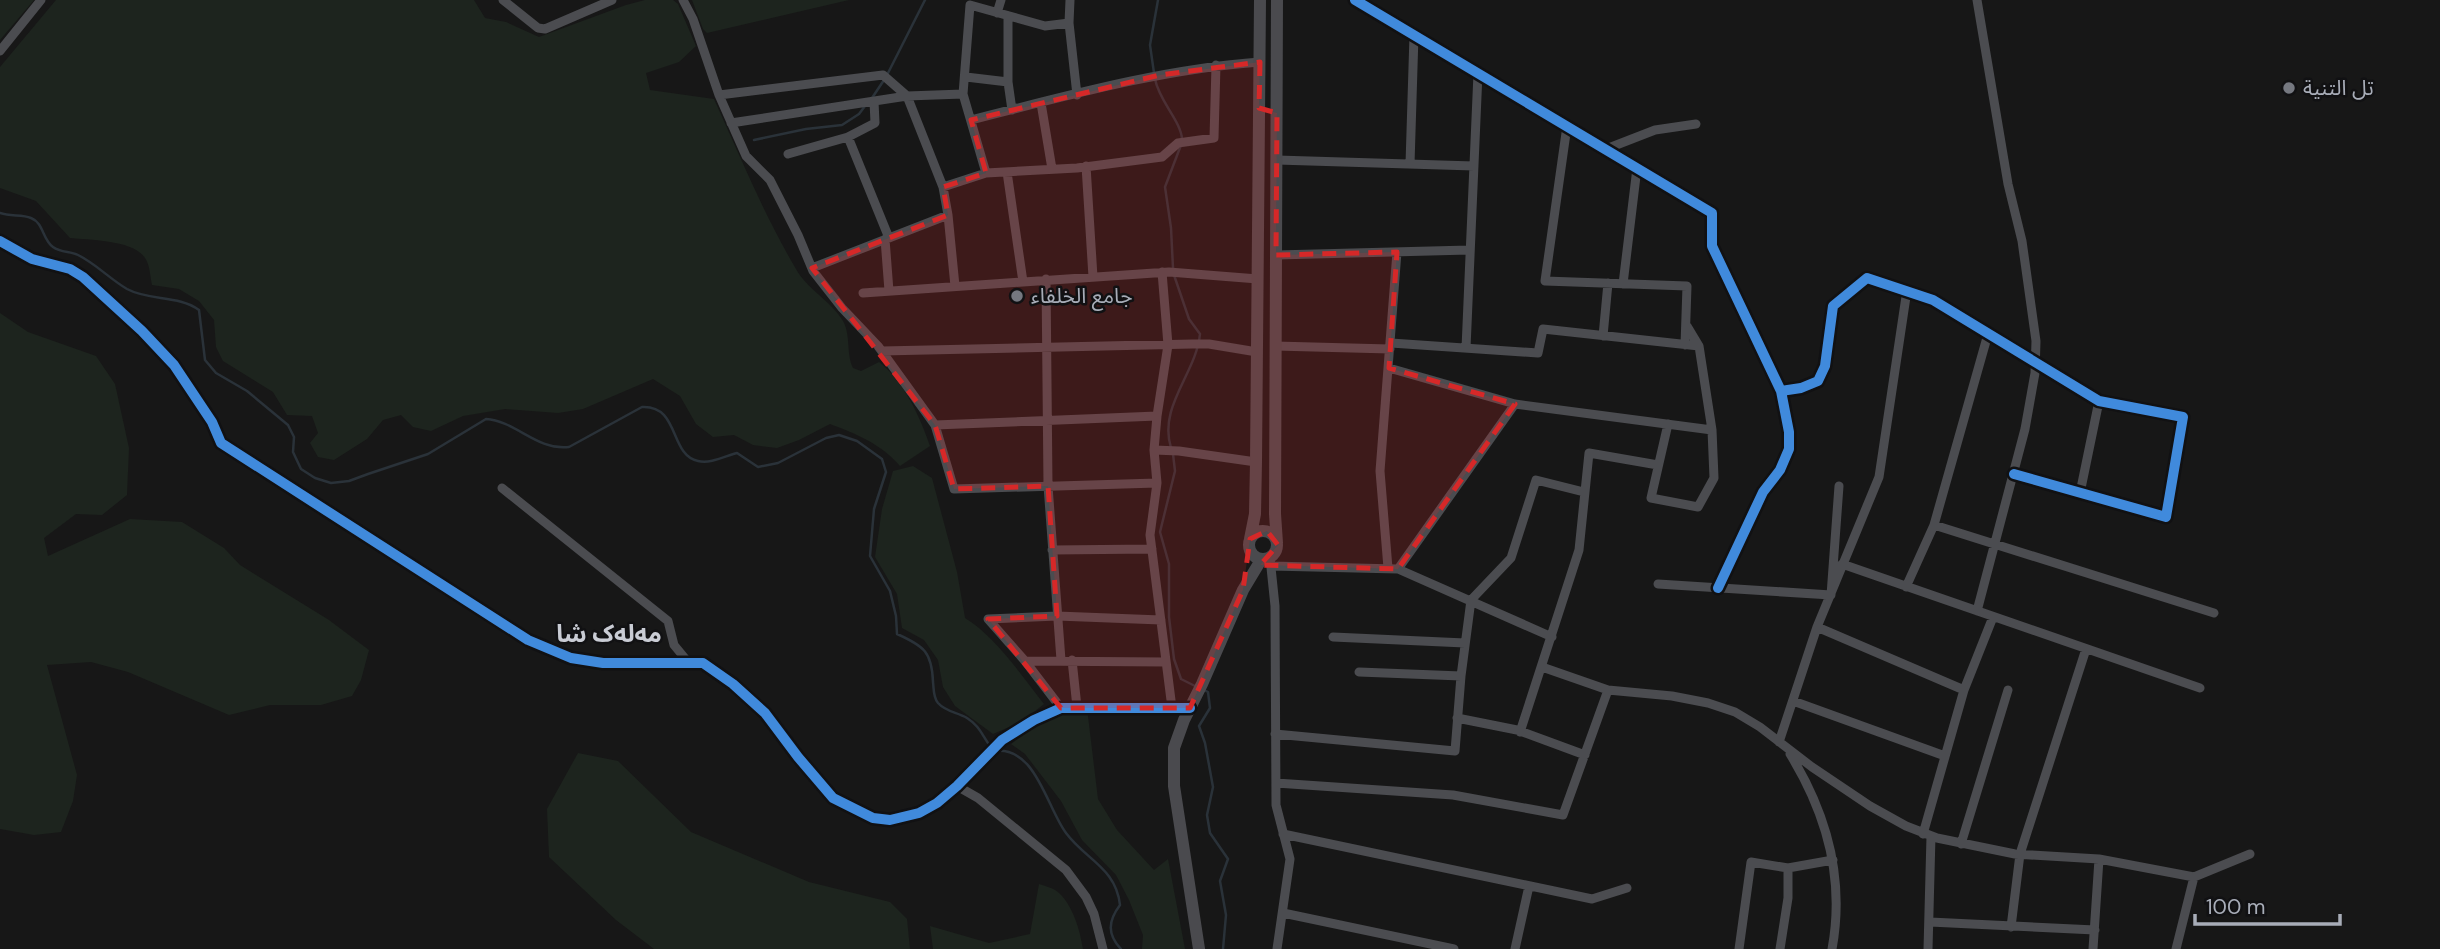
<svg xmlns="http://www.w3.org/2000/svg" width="2440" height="949" font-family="'DM Sans','Noto Sans Arabic',sans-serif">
<rect width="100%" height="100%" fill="#171717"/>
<path fill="#1d241e" d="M 0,0 L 34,0 L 0,40 Z
M 56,0 L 474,0 L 485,18 L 506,22 L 539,37 L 626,5 L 645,0 L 673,0 L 678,4 L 696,46 L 679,62 L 646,73 L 650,90 L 714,99 C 740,156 764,215 796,269 C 807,289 831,301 843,321 C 851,335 846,354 853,368 L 861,371 L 879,362 C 904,381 920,417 930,446 L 900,466 C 881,444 857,434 830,424 L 799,440 L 777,448 L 753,445 L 734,435 L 713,437 L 696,424 L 680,396 L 653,379 L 583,409 L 558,413 L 505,409 L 463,416 L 431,431 L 413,427 L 401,415 L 383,420 L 367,439 L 334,460 L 318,457 L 310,443 L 318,433 L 312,416 L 287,415 L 273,392 L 223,361 L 216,347 L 214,320 L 199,301 L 179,289 L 152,285 C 150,276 150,265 145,258 C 134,240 89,240 70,238 L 36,201 L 0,188 L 0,67 Z
M 692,0 L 849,0 L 707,33 L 703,29 Z
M 0,313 L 28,332 L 96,356 L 115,384 L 129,448 L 127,495 L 102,515 L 76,514 L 44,538 L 48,556 L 130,519 L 182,522 L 224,548 L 240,565 L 329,620 L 369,650 L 361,680 L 352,696 L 321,705 L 270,705 L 229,715 L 128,672 L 91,662 L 47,665 L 77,775 L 73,801 L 61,832 L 34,835 L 0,829 Z
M 913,466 L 932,478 L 957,572 L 965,618 C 995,636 1022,676 1044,704 L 1021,722 L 993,734 L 955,706 L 943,687 L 938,660 L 924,640 L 902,628 L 897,594 L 875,557 L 882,509 L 893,471 Z
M 1087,708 L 1098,799 L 1117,830 L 1154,870 L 1168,859 L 1185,949 L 1142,949 L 1143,935 L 1129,900 L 1116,875 L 1082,840 L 1061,801 L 1025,754 L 1011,744 C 1038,724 1053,712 1087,708 Z
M 578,753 L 618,761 L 691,832 L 809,882 L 890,902 L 907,919 L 910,949 L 654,949 L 616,920 L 549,857 L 547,809 Z
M 1039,884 C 1045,886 1054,888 1059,893 C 1073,906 1080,930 1083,949 L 933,949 L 930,926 L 989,943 L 1030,934 Z"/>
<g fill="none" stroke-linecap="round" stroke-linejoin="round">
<path stroke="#2a3239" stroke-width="2.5" d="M 1154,73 L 1150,45 L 1158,0
M 887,75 L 925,0
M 1155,79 C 1159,101 1181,121 1182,139
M 872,98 L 884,80
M 754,140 L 806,129 L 842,125 L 859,114 L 865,106
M 0,213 C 10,217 22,214 31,218 C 44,223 42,239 53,247 C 61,253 70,251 78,255 C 96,264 110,279 127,289 C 149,301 179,295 199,310 L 205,360 L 216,373 L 247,391 L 288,425 L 294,437 L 293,452 L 301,469 L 315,478 L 331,483 L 349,481 L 368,474 L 428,454 L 486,419 C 516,421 537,451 569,447 L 642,407 C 680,405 669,455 698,461 C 711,464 725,456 737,453 L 758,467 L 778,463 L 826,438 L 839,435 L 857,441 L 882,459 L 886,472 L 874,509 L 870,556 L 890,591 L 896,616 L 897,634 C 924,646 932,652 933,682 C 934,690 933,697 938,703 C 946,712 957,712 967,718 C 981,727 982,736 991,747
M 1173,268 L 1171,228 L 1165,187 L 1181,145
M 1171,448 C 1158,406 1196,374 1200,334 L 1189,319 L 1174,275
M 1173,454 L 1175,471 L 1160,532 L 1169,564 L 1169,617 L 1174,659 L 1181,679 L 1197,687
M 1204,690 L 1208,692 L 1210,708 L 1199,726 L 1205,743 L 1213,787 L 1207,815 L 1210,833 L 1228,859 L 1220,881 L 1226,915 L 1223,949
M 996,751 C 1036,747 1047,808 1066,833 C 1086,860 1116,868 1120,905 C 1108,921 1107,934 1121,949"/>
<path stroke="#4b4c50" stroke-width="9" d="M 503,0 L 538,28 L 545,29 L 612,0
M 683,0 L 693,19 L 719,95 L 746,156 L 770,180 L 798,235 L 813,271 L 842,308 L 878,346 L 935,425 L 1157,416
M 1070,0 L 1069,23 L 1077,95
M 1355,0 L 1712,213 L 1712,246 L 1781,391 L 1789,432 L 1789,449 L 1780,470 L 1763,492 L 1718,588
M 997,13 L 1001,0
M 1008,16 L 1008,82 L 1012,110
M 0,51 L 41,0
M 966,77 L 1008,82
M 719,95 L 883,75 L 907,96 L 963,94
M 1041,103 L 1052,169
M 971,120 C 1066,96 1162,69 1260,62
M 731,123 L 907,96 L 943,187 L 948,215 L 955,286
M 1567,126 L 1545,281 L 1687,286 L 1685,345
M 848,137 L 889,238
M 1606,149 L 1655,130 L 1696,124
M 788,154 L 848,137 L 875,123 L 874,101
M 1277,160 L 1474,166
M 1410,164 L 1414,35
M 1086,166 L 1093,277
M 1007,172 L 1023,282
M 986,173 L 963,94 L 970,5 L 1045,26 L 1069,23
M 943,187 L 986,173 L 1077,168 L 1162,157 L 1178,143 L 1214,138 L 1216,65
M 885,239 L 889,291
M 0,241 L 32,259 L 70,269 L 83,277 L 142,331 L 174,365 L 212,422 L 221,443 L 528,640 L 571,658 L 603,663 L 703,663 L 733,684 L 765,713 L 798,757 L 833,798 L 873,818 L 890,820 L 919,813 L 937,803 L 957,786 L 1002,740 L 1034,720 L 1061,708 L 1190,708
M 1276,255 L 1469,250
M 812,268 L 948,215
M 1162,272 L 1168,345 L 1157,416 L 1154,450 L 1157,483 L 1150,535 L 1172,708
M 1046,279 L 1048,486 L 1061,660
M 1623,284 L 1637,168
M 863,293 L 1169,272 L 1258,279
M 1603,336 L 1608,283
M 1391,343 L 1538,353 L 1543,329 L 1699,346
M 1275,346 L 1390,349
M 1466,348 L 1478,73
M 882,351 L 1192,344 L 1209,344 L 1257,352
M 1389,368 L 1515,404 L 1712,430
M 1781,391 L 1801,388 L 1818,381 L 1825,366 L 1833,306 L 1867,278 L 1933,300 L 2099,401 L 2183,417 L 2166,517 L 2014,474
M 1668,424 L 1651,498 L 1698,507 L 1714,478 L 1712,430 L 1699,346 L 1687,326
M 935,425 L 954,489 L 1157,483
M 1154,450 L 1179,451 L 1256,462
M 502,488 L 668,621 L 674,645 L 688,662
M 2080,493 L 2099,401
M 1934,525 L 1988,334
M 1052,550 L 1152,549
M 1270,558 L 1275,606 L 1276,805 L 1290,859 L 1277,949
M 1842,564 L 2200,688
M 1271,566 L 1398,569 L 1552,637
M 1388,568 L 1380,471 L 1397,252
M 1398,569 L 1515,404
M 1658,584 L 1831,595 L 1839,486
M 1906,587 L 1934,525 L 2214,613
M 1977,611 L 2025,429 L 2035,373 L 2036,341 L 2022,241 L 2008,184 L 1977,0
M 988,619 L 1057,616 L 1161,620
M 988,619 L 1025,661 L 1061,708
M 1817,627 L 1964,690
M 1333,637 L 1465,643
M 1072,660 L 1077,707
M 1025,661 L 1166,662
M 1542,667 L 1608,690 L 1672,696 L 1708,703 L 1735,712 L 1760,727 L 1812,767 L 1870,806 L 1906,826 L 1937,838 L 2015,854 L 2099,859 L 2194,877 L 2250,854
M 1359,672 L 1461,676
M 1793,701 L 1945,756
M 1457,718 L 1517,730 L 1585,755
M 1520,732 L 1579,550 L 1589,453 L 1658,465
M 1275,734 L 1455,751 L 1461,676 L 1471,600 L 1511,558 L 1536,480 L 1584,492
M 1779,742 L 1817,627 L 1879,477 L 1907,290
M 1790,754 C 1827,814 1845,879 1832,949
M 1276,783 L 1453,795 L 1563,815 L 1608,690
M 957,786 L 978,798 L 1066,870 L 1086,897 L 1094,914 L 1103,949
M 1283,834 L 1592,899 L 1627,888
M 1923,834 L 1964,690 L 1993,617
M 1961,844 L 2008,690
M 1283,913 L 1454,949
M 1930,922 L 2095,930
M 2011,927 L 2020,854 L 2086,649
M 1515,949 L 1529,886
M 1739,949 L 1751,862 L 1788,868 L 1833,860
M 1780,949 L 1788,898 L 1788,868
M 1928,949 L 1931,836
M 2093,949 L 2099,859
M 2176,949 L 2194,877"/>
<path stroke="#4a4a4e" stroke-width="12" d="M1249 545a14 14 0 1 1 28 0a14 14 0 1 1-28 0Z
M 1250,539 L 1255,514 L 1256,462 L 1260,0
M 1277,543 L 1275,514 L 1277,0
M 1199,949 L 1174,786 L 1174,748 L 1184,720 L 1202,684 L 1243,590 L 1261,560"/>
<g stroke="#111113" stroke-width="15">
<path id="cycleway" d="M 1355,0 L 1712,213 L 1712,246 L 1781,391 L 1789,432 L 1789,449 L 1780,470 L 1763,492 L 1718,588
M 0,241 L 32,259 L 70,269 L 83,277 L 142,331 L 174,365 L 212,422 L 221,443 L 528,640 L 571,658 L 603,663 L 703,663 L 733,684 L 765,713 L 798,757 L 833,798 L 873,818 L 890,820 L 919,813 L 937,803 L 957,786 L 1002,740 L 1034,720 L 1061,708 L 1190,708
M 1781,391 L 1801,388 L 1818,381 L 1825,366 L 1833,306 L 1867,278 L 1933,300 L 2099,401 L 2183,417 L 2166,517 L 2014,474"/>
</g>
<use href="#cycleway" stroke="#408adc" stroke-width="10"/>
</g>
<path fill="#d62828" fill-opacity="0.2" stroke="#d62828" stroke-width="5" stroke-dasharray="14 9" stroke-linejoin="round" d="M 1260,62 L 1259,108 L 1277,113 L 1276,255 L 1397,252 L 1389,368 L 1515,404 L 1398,569 L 1260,565 L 1278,545 L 1267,531 L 1250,539 L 1243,590 L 1190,708 L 1061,708 L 988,619 L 1057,616 L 1048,486 L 954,489 L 935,425 L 812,268 L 948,215 L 943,187 L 986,173 L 971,120 L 1160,75 Z"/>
<g fill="#757880" stroke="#111113" stroke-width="2.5">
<circle cx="2289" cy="88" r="7"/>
<circle cx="1017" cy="296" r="7"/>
</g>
<g text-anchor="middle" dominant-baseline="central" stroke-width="5" stroke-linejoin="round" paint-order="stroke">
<g font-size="21" fill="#a8adb8" stroke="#111113" text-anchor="start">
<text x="2303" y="88">تل التنية</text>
<text x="1031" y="296">جامع الخلفاء</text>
</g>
<g font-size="24" font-weight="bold" fill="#c9ccd4" stroke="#111113">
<text x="609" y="633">مەلەک شا</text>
</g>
</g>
<path d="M2195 914v10h145v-10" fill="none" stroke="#a8adb8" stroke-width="3.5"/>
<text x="2206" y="914" font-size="21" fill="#a8adb8" stroke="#111113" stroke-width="5" paint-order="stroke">100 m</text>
</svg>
